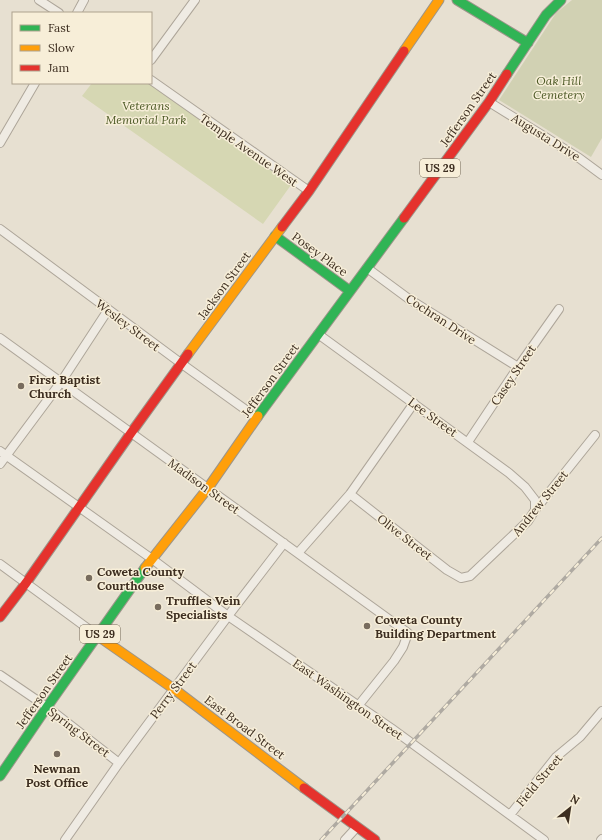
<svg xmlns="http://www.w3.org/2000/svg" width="602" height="840" font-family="Lora,serif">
<rect width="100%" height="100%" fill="#e7e0d1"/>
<path fill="#d6d7b3" d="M 92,83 L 148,83 L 291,185 L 263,224 L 82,96 Z"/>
<path fill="#d1d1b3" d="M 572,0 L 602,0 L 602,138 L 591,157 L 499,100 L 556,13 Z"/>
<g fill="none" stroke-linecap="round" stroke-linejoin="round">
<g stroke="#ada599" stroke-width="10">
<path id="street" d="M 39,0 L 59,13
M 77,13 L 84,0
M 151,60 L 195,0
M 151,80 L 309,191
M 489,102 L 579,158 L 602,175
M 0,143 L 35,83
M 0,229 L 182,364 L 257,418
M 367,268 L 409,299 L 518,367
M 318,334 L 509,473 L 525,487 L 535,500 L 535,510
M 0,338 L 408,633 L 403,647 L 394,661 L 358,706
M 468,442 L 518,367 L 559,309
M 0,451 L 152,559 L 228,616 L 391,728 L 544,840
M 0,464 L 61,382 L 108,310
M 350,494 L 447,570 L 461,578 L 470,576 L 528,521 L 535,510 L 595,435
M 298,553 L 350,494 L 414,403
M 0,564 L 98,636
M 0,675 L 47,707 L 119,763
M 510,815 L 556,757 L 580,737 L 602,711
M 65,840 L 119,763 L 228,616 L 284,543
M 345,840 L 357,827
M 601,840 L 602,839"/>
</g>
<g stroke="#9c958a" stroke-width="11">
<path id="fast" d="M 457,0 L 528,43
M 507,74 L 546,15 L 561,0
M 275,236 L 350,291
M 258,416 L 404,218
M 0,776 L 47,707 L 145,568"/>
</g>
<g stroke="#9c958a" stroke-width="11">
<path id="slow" d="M 404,51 L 439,0
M 188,354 L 282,227
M 145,568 L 208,488 L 258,416
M 98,636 L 174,689 L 304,788"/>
</g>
<g stroke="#9c958a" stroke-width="11">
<path id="jam" d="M 404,218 L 489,102 L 507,74
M 282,227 L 309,191 L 404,51
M 0,617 L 26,583 L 131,433 L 188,354
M 304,788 L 375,840"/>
</g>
<use href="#street" stroke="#efebe3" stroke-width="8"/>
<use href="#fast" stroke="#30b455" stroke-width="9"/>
<use href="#slow" stroke="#ff9f0a" stroke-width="9"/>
<use href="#jam" stroke="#e5322d" stroke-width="9"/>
<g stroke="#afaaa2" stroke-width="3.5">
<path id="rail" d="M 321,840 L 602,538"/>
</g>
<use href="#rail" stroke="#f7eed8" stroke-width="2" stroke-dasharray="6" stroke-linecap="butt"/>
</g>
<g fill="#786c5e" stroke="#f7eed8" stroke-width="1.5">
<circle cx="21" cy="386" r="4"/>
<circle cx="89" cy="578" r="4"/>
<circle cx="158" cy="607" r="4"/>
<circle cx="367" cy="626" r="4"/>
<circle cx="57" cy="754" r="4"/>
</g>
<g text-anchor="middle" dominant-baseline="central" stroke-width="3" stroke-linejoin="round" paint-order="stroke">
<g fill="#f7eed8" stroke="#756857" stroke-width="1">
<rect x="420" y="159" width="40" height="18" rx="3"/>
<rect x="80" y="625" width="40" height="18" rx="3"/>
</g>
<g font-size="11" font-weight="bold" fill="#3d2e20">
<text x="440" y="168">US 29</text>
<text x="100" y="634">US 29</text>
</g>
<g font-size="12" font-style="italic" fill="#4d5a26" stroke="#f7eed8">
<text x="559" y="80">Oak Hill<tspan x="559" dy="14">Cemetery</tspan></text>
<text x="146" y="105">Veterans<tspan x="146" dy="14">Memorial Park</tspan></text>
</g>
<g font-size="12" fill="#3d2e20" stroke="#f7eed8">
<text transform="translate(468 109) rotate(-55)">Jefferson Street</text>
<text transform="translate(546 137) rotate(32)">Augusta Drive</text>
<text transform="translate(249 150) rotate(35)">Temple Avenue West</text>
<text transform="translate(320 254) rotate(36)">Posey Place</text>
<text transform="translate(224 285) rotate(-54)">Jackson Street</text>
<text transform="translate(441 319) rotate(33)">Cochran Drive</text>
<text transform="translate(128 325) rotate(37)">Wesley Street</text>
<text transform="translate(513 375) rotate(-56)">Casey Street</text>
<text transform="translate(270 380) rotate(-54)">Jefferson Street</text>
<text transform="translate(433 417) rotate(36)">Lee Street</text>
<text transform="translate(204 486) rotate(36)">Madison Street</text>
<text transform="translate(540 503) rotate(-51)">Andrew Street</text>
<text transform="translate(405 537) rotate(38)">Olive Street</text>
<text transform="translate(173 690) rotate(-53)">Perry Street</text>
<text transform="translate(44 691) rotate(-55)">Jefferson Street</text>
<text transform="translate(348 699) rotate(35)">East Washington Street</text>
<text transform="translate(245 727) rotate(37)">East Broad Street</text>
<text transform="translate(79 732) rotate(37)">Spring Street</text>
<text transform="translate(539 780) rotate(-50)">Field Street</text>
</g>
<g font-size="12" font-weight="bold" fill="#3d2e20" stroke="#f7eed8" text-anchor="start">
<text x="29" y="379">First Baptist<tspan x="29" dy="14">Church</tspan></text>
<text x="97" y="571">Coweta County<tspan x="97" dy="14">Courthouse</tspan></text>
<text x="166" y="600">Truffles Vein<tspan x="166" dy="14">Specialists</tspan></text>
<text x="375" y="619">Coweta County<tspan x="375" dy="14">Building Department</tspan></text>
<text x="57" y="768" text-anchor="middle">Newnan<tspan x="57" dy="14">Post Office</tspan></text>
</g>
</g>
<rect x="12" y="12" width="140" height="72" fill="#f7eed8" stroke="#ada18e"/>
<rect x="20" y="25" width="20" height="6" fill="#30b455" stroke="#ada18e"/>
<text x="48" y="32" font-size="12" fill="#3d2e20">Fast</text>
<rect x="20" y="45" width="20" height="6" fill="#ff9f0a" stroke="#ada18e"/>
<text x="48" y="52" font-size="12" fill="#3d2e20">Slow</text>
<rect x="20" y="65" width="20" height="6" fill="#e5322d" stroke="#ada18e"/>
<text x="48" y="72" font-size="12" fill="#3d2e20">Jam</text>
<g transform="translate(570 808) rotate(30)" stroke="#f7eed8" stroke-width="3" paint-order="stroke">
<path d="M0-3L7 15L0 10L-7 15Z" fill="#3d2e20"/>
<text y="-6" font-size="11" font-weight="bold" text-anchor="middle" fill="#3d2e20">N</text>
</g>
</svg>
